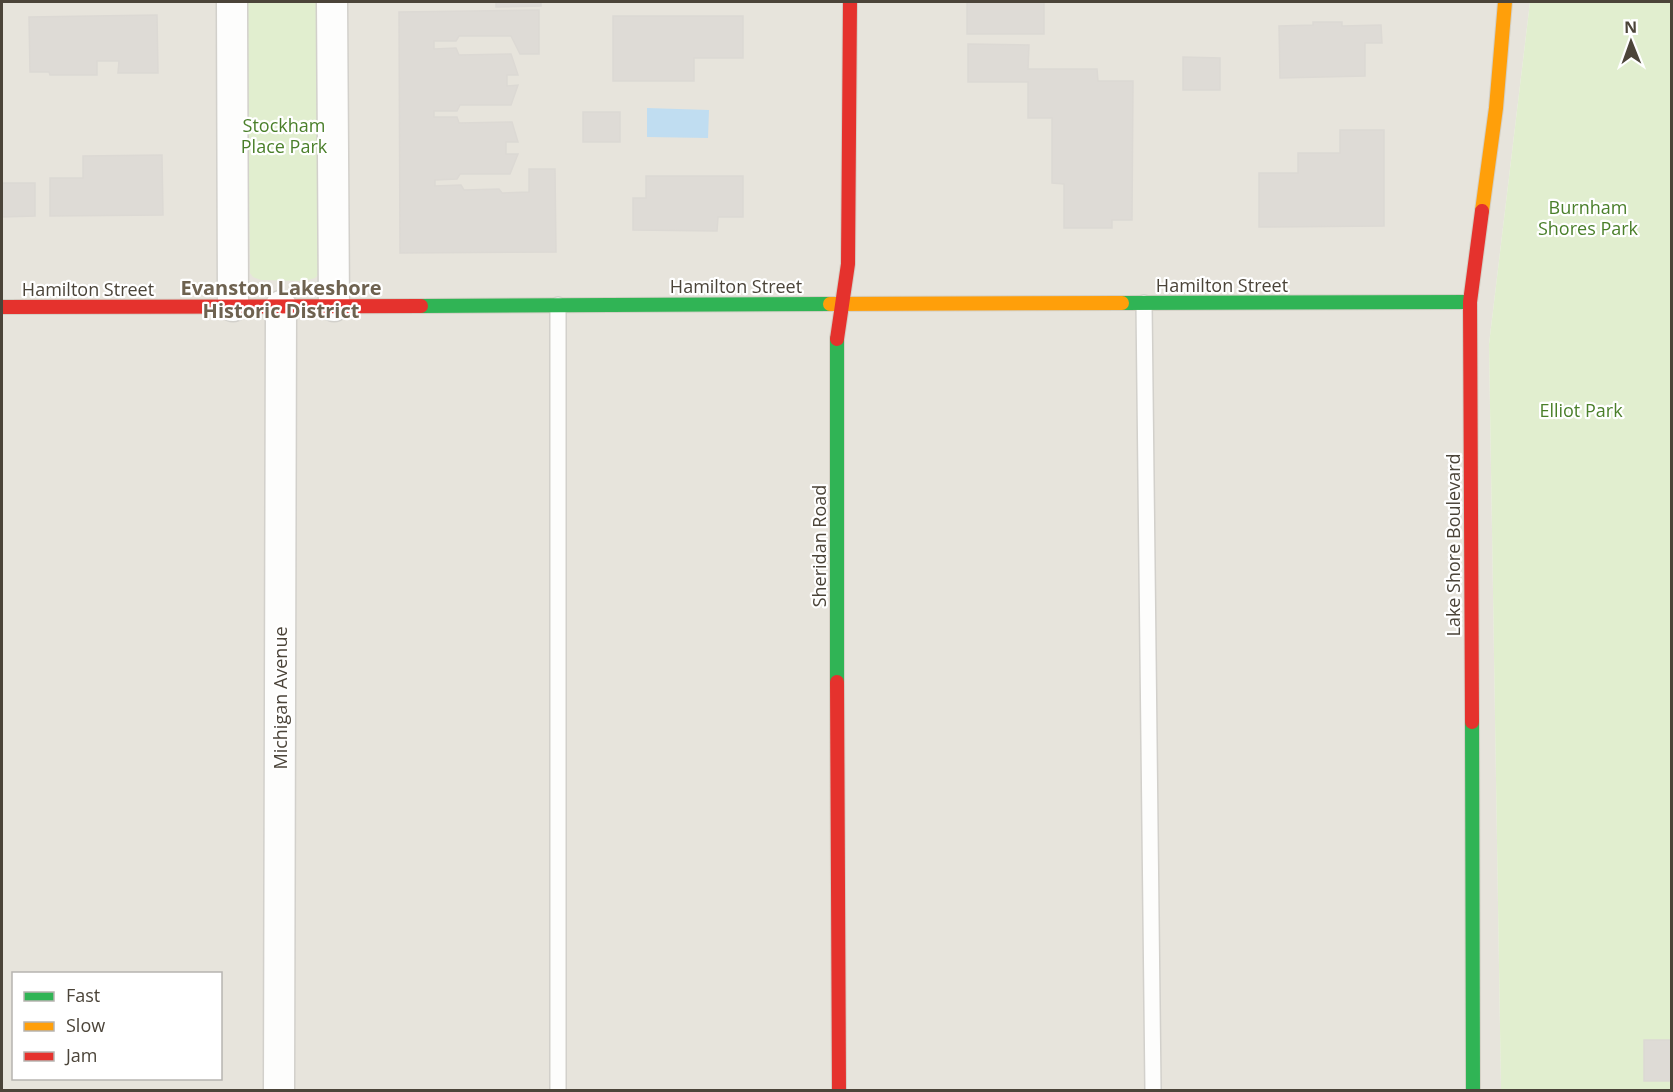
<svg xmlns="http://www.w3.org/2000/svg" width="1673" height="1092" font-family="'Open Sans',sans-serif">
<rect width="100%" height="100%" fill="#f4f2ee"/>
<path fill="#e7e4dc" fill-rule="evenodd" d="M 2,2 L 1530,2 L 1489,344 L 1501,1090 L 2,1090 ZM 14,974 L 220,974 L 220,1078 L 14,1078 Z"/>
<path fill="#e1eecf" d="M 247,2 L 319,2 L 320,268 L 319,274 L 315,278 L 304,281 L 261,280 L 253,277 L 250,273 Z
M 1530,2 L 1671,2 L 1671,1090 L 1501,1090 L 1489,344 Z"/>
<path fill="#c0ddf1" d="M 647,108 L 709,110 L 708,138 L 647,137 Z"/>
<path fill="#dedbd6" stroke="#dcd9d4" stroke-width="1.5" d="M 496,2 L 541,2 L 541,6 L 496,7 Z
M 967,2 L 1044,2 L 1044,34 L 967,34 Z
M 539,10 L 539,54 L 520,54 L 511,36 L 459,36 L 456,41 L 434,41 L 434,49 L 456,48 L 459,55 L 511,54 L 518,75 L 507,75 L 507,86 L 518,85 L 511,105 L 460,105 L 457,111 L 434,111 L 434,117 L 457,117 L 459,123 L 512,122 L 518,142 L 506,142 L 506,154 L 518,154 L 510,174 L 460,174 L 457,179 L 435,180 L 435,186 L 461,185 L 464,190 L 499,189 L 502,193 L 529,192 L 529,169 L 555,169 L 556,252 L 400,253 L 399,12 Z
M 157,15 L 158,73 L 118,73 L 119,61 L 97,61 L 97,75 L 50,75 L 49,72 L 30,72 L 29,17 Z
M 613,16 L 743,16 L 743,58 L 694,58 L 694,81 L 613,81 Z
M 1313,22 L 1342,22 L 1342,26 L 1381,25 L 1382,43 L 1365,43 L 1365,76 L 1280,78 L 1279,26 L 1313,25 Z
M 968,44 L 1029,45 L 1028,69 L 1097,69 L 1098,81 L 1133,81 L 1132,220 L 1112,220 L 1112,228 L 1064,228 L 1064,184 L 1052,183 L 1052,118 L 1028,118 L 1028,82 L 968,82 Z
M 1183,57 L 1220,58 L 1220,90 L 1183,90 Z
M 583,112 L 620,112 L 620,142 L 583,142 Z
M 1340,130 L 1384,130 L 1384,226 L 1259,227 L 1259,173 L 1298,173 L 1298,153 L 1340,153 Z
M 162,155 L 163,215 L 50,216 L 50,178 L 83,178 L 83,156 Z
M 646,176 L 743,176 L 743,217 L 718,217 L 717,231 L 633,230 L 633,198 L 646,198 Z
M 2,183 L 35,183 L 35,216 L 2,217 Z
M 1644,1040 L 1672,1040 L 1672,1081 L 1644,1081 Z"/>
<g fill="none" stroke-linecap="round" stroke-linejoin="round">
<g stroke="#d2d0cb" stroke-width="18">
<path id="lane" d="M 1144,303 L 1153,1090
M 558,1090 L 558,305"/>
</g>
<g stroke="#d2d0cb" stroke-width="33">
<path id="street" d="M 232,2 L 233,306
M 332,2 L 334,306
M 279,1090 L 281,306"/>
</g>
<g stroke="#d3cfc5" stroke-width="16">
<path id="fast" d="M 1122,303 L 1470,302
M 421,306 L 830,304
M 837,339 L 837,682
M 1472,722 L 1473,1090"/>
</g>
<g stroke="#d3cfc5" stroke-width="16">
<path id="slow" d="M 1482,211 L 1496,108 L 1505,2
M 830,304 L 1122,303"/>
</g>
<g stroke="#d3cfc5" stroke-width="16">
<path id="jam" d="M 2,307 L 421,306
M 837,339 L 848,264 L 850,2
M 837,682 L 839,1090
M 1472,722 L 1470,302 L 1482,211"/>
</g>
<use href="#lane" stroke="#fdfdfc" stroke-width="15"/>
<use href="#street" stroke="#fdfdfc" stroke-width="30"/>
<use href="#fast" stroke="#30b455" stroke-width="14"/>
<use href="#slow" stroke="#ff9f0a" stroke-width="14"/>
<use href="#jam" stroke="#e5322d" stroke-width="14"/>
</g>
<g text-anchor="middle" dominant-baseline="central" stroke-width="4.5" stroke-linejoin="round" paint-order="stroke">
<g font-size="18" fill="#4a7f2a" stroke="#fff">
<text x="284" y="125">Stockham<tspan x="284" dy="21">Place Park</tspan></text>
<text x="1588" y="207">Burnham<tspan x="1588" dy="21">Shores Park</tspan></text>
<text x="1581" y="410">Elliot Park</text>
</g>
<g font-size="18" fill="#4b4439" stroke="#fff">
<text x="1222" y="285">Hamilton Street</text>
<text x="736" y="286">Hamilton Street</text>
<text x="88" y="289">Hamilton Street</text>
<text transform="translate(1453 545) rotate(-90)">Lake Shore Boulevard</text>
<text transform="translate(819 546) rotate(-90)">Sheridan Road</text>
<text transform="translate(280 698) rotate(-90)">Michigan Avenue</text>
</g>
<g font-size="20" font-weight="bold" fill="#6e6250" stroke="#fff">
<text x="281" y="287">Evanston Lakeshore<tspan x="281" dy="23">Historic District</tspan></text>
</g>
</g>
<rect width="1673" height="1092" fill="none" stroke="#4b4439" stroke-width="6"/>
<rect x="12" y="972" width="210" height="108" fill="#ffffff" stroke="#b7b4b0" stroke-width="1.5"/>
<rect x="24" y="992" width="30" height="9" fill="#30b455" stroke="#b7b4b0" stroke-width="1.5"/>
<text x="66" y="1002" font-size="18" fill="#4b4439">Fast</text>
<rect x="24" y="1022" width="30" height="9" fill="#ff9f0a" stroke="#b7b4b0" stroke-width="1.5"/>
<text x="66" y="1032" font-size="18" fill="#4b4439">Slow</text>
<rect x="24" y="1052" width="30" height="9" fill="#e5322d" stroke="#b7b4b0" stroke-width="1.5"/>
<text x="66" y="1062" font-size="18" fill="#4b4439">Jam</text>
<g transform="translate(1631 42) rotate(359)" stroke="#ffffff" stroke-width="4.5" paint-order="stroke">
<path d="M0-4.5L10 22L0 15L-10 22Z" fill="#4b4439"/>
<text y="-9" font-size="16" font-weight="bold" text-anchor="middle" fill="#4b4439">N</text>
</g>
</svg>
